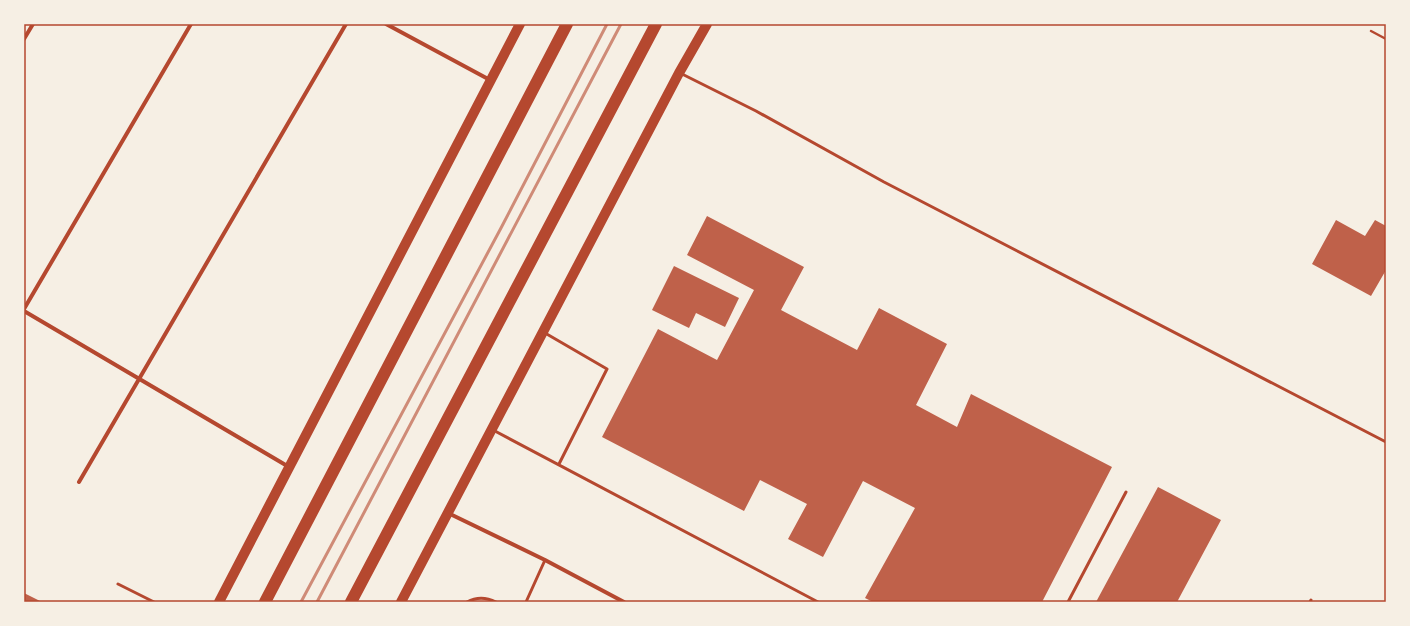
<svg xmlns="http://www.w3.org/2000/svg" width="1410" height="626" font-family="Raleway,sans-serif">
<rect width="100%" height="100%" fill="#f6efe4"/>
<path fill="#bf614a" d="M 707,216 L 804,267 L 781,310 L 857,350 L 879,308 L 947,344 L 916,405 L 957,427 L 971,394 L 1112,467 L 1042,602 L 873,602 L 865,598 L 915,508 L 863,481 L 823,557 L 788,539 L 807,504 L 760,480 L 744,511 L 602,437 L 658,329 L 717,360 L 754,290 L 687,255 Z
M 1336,220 L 1365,236 L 1375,220 L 1386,226 L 1386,270 L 1371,296 L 1312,264 Z
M 674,266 L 739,298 L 725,327 L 696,313 L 689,328 L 652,310 Z
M 1158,487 L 1221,520 L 1177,602 L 1096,602 Z
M 24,593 L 42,602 L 24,602 Z"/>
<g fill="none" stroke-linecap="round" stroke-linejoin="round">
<path stroke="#b5482f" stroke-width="2.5" d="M 1371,31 L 1386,39"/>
<path stroke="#b5482f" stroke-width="3" d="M 680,73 L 756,111 L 884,182 L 1386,442
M 545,333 L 607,369 L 559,464
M 493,430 L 818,602
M 118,584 L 154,602
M 467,602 C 476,597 486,597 496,602
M 526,602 L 545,560
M 1068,602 L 1126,492
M 1310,602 L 1311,600"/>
<path stroke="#b5482f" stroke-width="4" d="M 386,24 L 490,80
M 24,39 L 33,24
M 24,309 L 191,24
M 24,311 L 289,467
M 79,482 L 346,24
M 448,513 L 545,560 L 624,602"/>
<path stroke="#b5482f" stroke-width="10" d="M 219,602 L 520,24
M 401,602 L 679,73 L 707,24"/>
<path stroke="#b5482f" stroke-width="12" d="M 265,602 L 567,24
M 351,602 L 656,24"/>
<path stroke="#cf8b77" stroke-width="3" d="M 301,602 L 501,228 L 607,24
M 317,602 L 621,24"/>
</g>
<rect width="1410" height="626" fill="none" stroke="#f6efe4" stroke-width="50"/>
<rect x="25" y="25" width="1360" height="576" fill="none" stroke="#b5482f" stroke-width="1.5"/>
</svg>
